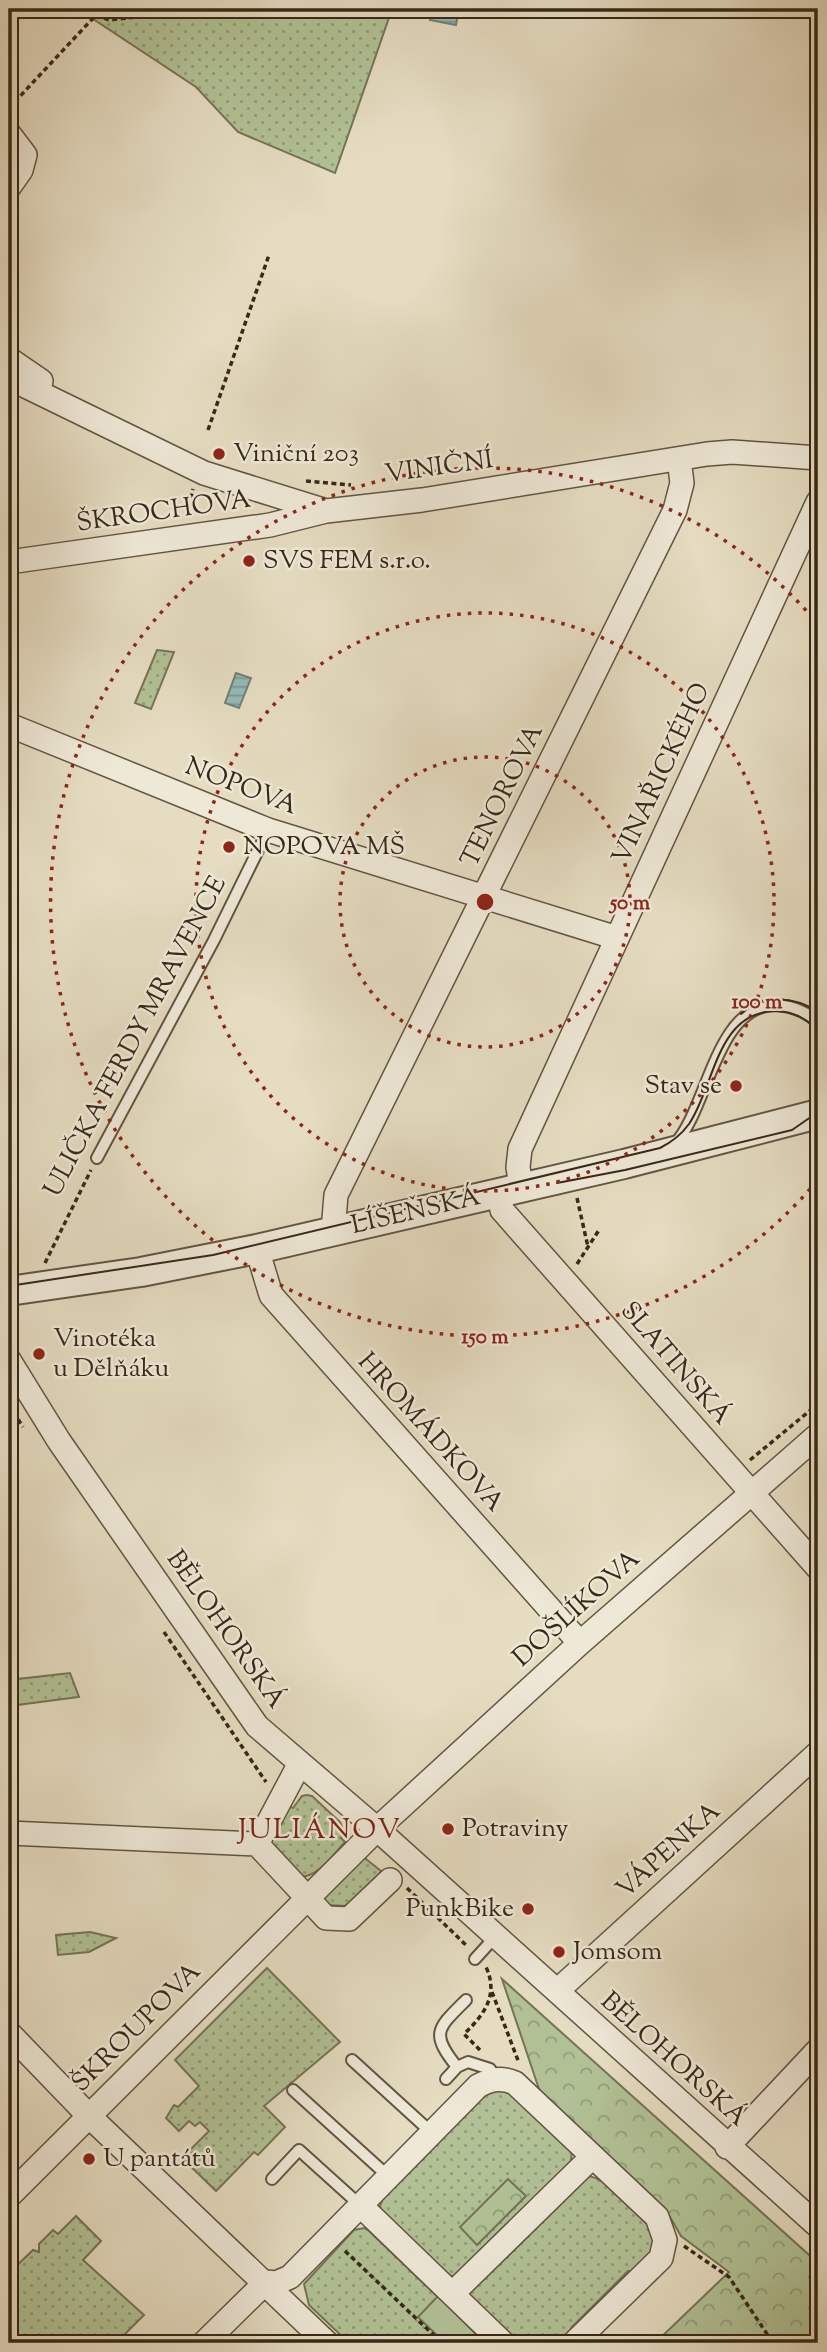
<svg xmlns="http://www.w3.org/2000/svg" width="827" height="2352" font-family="'Sorts Mill Goudy',serif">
<defs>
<pattern id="grass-dots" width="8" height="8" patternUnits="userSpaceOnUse" patternTransform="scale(1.75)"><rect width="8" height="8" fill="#b1c195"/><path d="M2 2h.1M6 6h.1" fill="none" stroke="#919d79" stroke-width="1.8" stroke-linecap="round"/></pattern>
<pattern id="park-crowns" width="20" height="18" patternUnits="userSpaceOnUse" patternTransform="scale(1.75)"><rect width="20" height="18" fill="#b1c195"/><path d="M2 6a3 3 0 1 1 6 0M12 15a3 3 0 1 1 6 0" fill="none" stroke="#919d79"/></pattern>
<pattern id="water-rules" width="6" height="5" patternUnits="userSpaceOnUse" patternTransform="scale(1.75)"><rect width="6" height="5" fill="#96bab8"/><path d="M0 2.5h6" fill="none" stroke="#7b9795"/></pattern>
</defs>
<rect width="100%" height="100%" fill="#e5dcc1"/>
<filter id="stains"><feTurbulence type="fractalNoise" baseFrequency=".00286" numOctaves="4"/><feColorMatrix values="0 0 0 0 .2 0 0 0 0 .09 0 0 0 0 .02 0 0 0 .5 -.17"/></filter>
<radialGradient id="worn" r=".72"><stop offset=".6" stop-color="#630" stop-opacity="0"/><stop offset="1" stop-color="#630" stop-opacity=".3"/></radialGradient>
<path fill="url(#grass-dots)" stroke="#747456" stroke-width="2" d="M 78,9 L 392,9 L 335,173 L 238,132 L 196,87 Z
M 157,650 L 174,652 L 151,709 L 135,703 Z
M 70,1673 L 79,1697 L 9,1706 L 9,1680 Z
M 307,1795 L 312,1796 L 340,1822 L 344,1831 L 341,1838 L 345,1842 C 332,1856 317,1879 297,1877 C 266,1842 265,1847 287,1805 L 293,1808 L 302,1796 Z
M 361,1855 L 381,1871 L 378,1878 L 346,1906 L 325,1905 L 317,1899 Z
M 90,1932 L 116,1938 L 89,1952 L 58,1955 L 56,1935 Z
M 267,1968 L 340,2042 L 264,2106 L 285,2127 L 258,2155 L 254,2152 L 216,2191 L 182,2158 L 209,2131 L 200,2122 L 195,2126 L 189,2121 L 179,2131 L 166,2118 L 174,2105 L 178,2107 L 199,2086 L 175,2060 Z
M 500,2090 L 511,2091 L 572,2151 L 570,2169 L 459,2276 L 449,2276 L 383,2214 L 380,2206 L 385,2193 L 482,2095 Z
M 585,2176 C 606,2174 653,2220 653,2241 C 653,2254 646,2261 639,2271 L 628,2271 L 571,2328 L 570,2338 L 565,2343 L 509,2343 L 470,2301 L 470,2291 Z
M 76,2216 L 101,2241 L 83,2260 L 144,2315 L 116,2343 L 110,2340 L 107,2343 L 9,2343 L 9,2303 L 12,2300 L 9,2296 L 9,2273 L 33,2250 L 39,2252 L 39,2244 L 53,2230 L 58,2234 Z
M 364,2228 L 368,2230 L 486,2343 L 349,2343 L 309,2305 L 304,2284 L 354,2230 Z"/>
<path fill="url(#park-crowns)" stroke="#747456" stroke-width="2" d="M 502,1979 L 818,2263 L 818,2343 L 655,2343 L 729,2272 L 681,2236 L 669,2215 L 540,2092 Z
M 508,2179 L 526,2196 L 477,2245 L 460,2227 Z"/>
<path fill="#b1c195" stroke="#747456" stroke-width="2" d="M 438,2296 L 480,2338 L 474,2343 L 445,2343 L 418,2317 Z"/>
<path fill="url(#water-rules)" stroke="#708078" stroke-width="2" d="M 432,9 L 459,9 L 456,25 L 430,20 Z
M 236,673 L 251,678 L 239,708 L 225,703 Z"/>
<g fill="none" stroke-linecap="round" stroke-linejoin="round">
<g stroke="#625542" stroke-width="14">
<path id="service" d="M 674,1145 C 708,1109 715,1008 773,1005 C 790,1005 805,1011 818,1022
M 97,1158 L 214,940 L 268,830
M 475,1959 L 495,1937
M 352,2060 L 432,2133
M 457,2067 C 430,2033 437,2029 466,2000
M 446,2079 L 457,2067 L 468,2062 L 490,2069 L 497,2079
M 293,2090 L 389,2177
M 272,2179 L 299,2150 L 361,2206"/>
</g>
<g stroke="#625542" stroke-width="26">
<path id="minor" d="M 9,134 L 25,155 L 21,170 L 9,187
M 9,359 L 41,381
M 9,378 L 204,473 L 326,511 L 422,500 L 707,454 L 732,452 L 818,458
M 9,562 L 270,525 L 326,511
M 9,725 L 268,830 L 617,938
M 521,1187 L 518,1167 L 520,1149 L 818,502
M 499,1192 L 502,1210 L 818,1568
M 333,1231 L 336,1195 L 675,510 L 682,483 L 679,459
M 257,1249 L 271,1295 L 580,1643
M 9,1360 L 59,1441 L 257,1726 L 377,1829 L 818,2226
M 299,1765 L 257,1844 L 326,1918 L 349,1919 L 390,1880
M 9,1833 L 257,1844
M 557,1991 L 818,1753
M 9,2033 L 89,2116 L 327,2343
M 727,2147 L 818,2050
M 9,2196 L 377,1829 L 580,1643 L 818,1435
M 361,2206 L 503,2343
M 266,2282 L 276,2283 L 290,2277 L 478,2086 C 491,2079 501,2077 515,2083 L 657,2217 L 665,2240 L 661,2258 L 574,2343
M 453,2293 L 591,2158
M 204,2343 L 266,2282"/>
</g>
<g stroke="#625542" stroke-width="32">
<path id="tertiary" d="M 9,1291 L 141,1272 L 257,1249 L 624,1164 L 818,1114"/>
</g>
<path stroke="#372817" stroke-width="3.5" stroke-dasharray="5 3.5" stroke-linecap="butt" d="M 9,108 L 96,15 L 109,20 L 146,16 L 146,9
M 208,430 L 269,255
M 306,481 L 351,485
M 187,515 L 193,489
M 577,1198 L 588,1247
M 45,1263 L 91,1170
M 577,1264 L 599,1230
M 9,1405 L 23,1427
M 750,1460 L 818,1404
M 164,1632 L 266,1782
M 407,1888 L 467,1946
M 492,1992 L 519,2063
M 480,2050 L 464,2034 C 484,2015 499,1995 486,1967
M 684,2246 L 729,2277 L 773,2343
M 345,2251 L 442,2343"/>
<use href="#service" stroke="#eee8d7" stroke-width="10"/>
<use href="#minor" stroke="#eee8d7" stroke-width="23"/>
<use href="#tertiary" stroke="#eee8d7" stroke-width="28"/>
<path stroke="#372817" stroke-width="2" d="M 741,1014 C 763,994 794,996 818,1012
M 557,1183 L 625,1170 L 792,1130 L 818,1112
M 9,1286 L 213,1255 L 660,1148 C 672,1142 681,1135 689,1124 C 715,1086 716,1012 775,1011 C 792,1011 807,1019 818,1031"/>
</g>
<g fill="none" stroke="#8f2418" stroke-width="3.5" stroke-dasharray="3.5 7">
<circle cx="485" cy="902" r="145"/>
<circle cx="485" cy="902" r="289"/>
<path d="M817 1181A434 434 0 1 1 817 623"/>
</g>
<g fill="#8f2418" stroke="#eee8d7" stroke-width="2.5">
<circle cx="219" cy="454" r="7"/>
<circle cx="249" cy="561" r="7"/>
<circle cx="229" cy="847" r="7"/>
<circle cx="736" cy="1086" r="7"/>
<circle cx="39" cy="1354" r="7"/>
<circle cx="448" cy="1829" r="7"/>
<circle cx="528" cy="1909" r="7"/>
<circle cx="559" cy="1952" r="7"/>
<circle cx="89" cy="2159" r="7"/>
</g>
<g text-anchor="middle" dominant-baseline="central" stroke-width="5" stroke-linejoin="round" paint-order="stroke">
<g font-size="26" fill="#372817" stroke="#eee8d7" text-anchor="start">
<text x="233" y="454">Viniční 203</text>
<text x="263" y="561">SVS FEM s.r.o.</text>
<text x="243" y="847">NOPOVA MŠ</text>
<text x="722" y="1086" text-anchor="end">Stav se</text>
<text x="53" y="1339">Vinotéka<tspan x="53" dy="30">u Dělňáku</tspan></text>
<text x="462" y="1829">Potraviny</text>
<text x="514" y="1909" text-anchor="end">PunkBike</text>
<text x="573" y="1952">Jomsom</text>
<text x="103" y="2159">U pantátů</text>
</g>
<g font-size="26" fill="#372817" stroke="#eee8d7">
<text transform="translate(439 468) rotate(-8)">VINIČNÍ</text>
<text transform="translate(164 512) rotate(-8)">ŠKROCHOVA</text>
<text transform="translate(662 774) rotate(-65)">VINAŘICKÉHO</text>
<text transform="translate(241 787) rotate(21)">NOPOVA</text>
<text transform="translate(503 796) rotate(-64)">TENOROVA</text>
<text transform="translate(136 1037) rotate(-62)">ULIČKA FERDY MRAVENCE</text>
<text transform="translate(416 1212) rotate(-13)">LÍŠEŇSKÁ</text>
<text transform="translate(675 1364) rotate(49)">SLATINSKÁ</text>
<text transform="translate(430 1433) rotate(48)">HROMÁDKOVA</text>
<text transform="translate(577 1609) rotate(-42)">DOŠLÍKOVA</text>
<text transform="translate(225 1630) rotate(55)">BĚLOHORSKÁ</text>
<text transform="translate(669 1851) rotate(-42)">VÁPENKA</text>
<text transform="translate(137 2028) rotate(-45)">ŠKROUPOVA</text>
<text transform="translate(673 2060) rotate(42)">BĚLOHORSKÁ</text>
</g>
<g font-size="28" letter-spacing="2" fill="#7a1f14" stroke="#eee8d7">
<text x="320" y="1831">JULIÁNOV</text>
</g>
</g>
<circle cx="485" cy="902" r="10" fill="#8f2418" stroke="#eee8d7" stroke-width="3.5"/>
<g font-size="21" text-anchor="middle" font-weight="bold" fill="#8f2418" stroke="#eee8d7" stroke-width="5" stroke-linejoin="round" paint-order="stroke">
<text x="630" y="909">50 m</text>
<text x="757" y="1008">100 m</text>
<text x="485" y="1343">150 m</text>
</g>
<rect width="827" height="2352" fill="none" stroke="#e5dcc1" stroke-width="35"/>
<rect x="10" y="10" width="806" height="2331" fill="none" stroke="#372817" stroke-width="3.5"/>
<rect x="18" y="18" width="792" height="2317" fill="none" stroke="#372817" stroke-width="2"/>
<rect width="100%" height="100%" filter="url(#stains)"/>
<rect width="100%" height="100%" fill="url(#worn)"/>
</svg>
